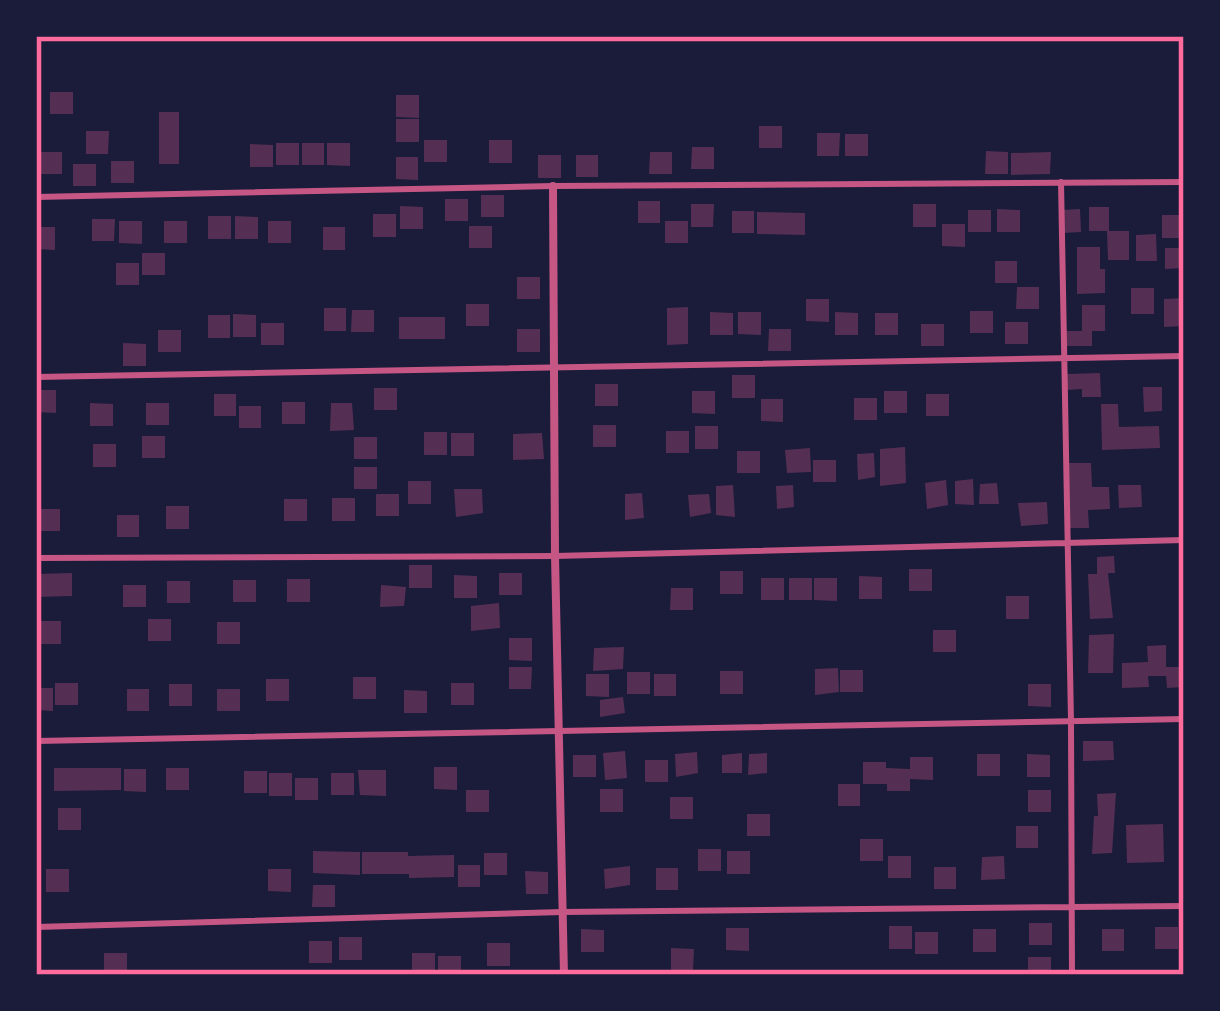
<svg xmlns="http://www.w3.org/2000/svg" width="1220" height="1011" font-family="'Exo 2',sans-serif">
<rect width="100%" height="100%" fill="#1b1b3a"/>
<path fill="#542f53" d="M 50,92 L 73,92 L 73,114 L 50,114 Z
M 396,95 L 419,95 L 419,118 L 396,117 Z
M 159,112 L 179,112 L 179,164 L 159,164 Z
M 396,119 L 419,119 L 419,142 L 396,142 Z
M 759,126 L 782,126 L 782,148 L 759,148 Z
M 86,131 L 109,131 L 108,154 L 86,154 Z
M 817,133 L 840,133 L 839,156 L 817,156 Z
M 845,134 L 868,134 L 868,156 L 845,156 Z
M 424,140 L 447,140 L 447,162 L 424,162 Z
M 489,140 L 512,140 L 512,163 L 489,163 Z
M 276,143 L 299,143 L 299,165 L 276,165 Z
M 302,143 L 324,143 L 324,165 L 302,165 Z
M 327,143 L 350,143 L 350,166 L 327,165 Z
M 250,144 L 273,145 L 273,167 L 250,167 Z
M 692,147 L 714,147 L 714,169 L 691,169 Z
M 986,151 L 1008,152 L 1008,174 L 985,174 Z
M 39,152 L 62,152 L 62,174 L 39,174 Z
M 650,152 L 672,152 L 672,174 L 649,174 Z
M 1051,152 L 1050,174 L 1011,175 L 1011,153 Z
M 538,155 L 561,155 L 561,178 L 538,178 Z
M 576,155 L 598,155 L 598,177 L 576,177 Z
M 396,157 L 418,157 L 418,180 L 396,179 Z
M 111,161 L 134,161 L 134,183 L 111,183 Z
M 73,164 L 96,164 L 96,186 L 73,186 Z
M 481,195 L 504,195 L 504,217 L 481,217 Z
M 445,199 L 468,199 L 468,221 L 445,221 Z
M 638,201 L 660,201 L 660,223 L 638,223 Z
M 691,204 L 714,204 L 713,227 L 691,227 Z
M 913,204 L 936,204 L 936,227 L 913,227 Z
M 400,206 L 423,207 L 423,229 L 400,229 Z
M 1089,207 L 1109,207 L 1109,231 L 1129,231 L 1129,260 L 1108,260 L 1107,231 L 1089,231 Z
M 997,209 L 1020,210 L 1020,232 L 997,232 Z
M 1080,209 L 1081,232 L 1063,233 L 1062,210 Z
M 968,210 L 991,210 L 991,232 L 968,232 Z
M 732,211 L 754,211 L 754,233 L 732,233 Z
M 757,212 L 805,213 L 805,235 L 757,234 Z
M 373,214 L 396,214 L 396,237 L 373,237 Z
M 1162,215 L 1181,215 L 1181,238 L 1162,238 Z
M 208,216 L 231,216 L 231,239 L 208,239 Z
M 235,216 L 258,217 L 258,239 L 235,239 Z
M 92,219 L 115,219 L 114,241 L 92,241 Z
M 119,221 L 142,221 L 142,244 L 119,243 Z
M 164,221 L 187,221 L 187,243 L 164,243 Z
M 268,221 L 291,221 L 291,243 L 268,243 Z
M 665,221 L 688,221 L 688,243 L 665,243 Z
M 942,224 L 965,224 L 965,247 L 942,246 Z
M 469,226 L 492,226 L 492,248 L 469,248 Z
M 36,227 L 55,227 L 55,250 L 36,249 Z
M 323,227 L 345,227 L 345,250 L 323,250 Z
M 1156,234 L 1157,261 L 1136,261 L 1136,235 Z
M 1077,247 L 1100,247 L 1100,269 L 1105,269 L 1105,293 L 1077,294 Z
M 1165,248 L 1183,248 L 1183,268 L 1165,269 Z
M 142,253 L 165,253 L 165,275 L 142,275 Z
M 995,261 L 1017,261 L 1017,283 L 995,283 Z
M 116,263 L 139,263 L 139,285 L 116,285 Z
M 517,277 L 540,277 L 540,299 L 517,299 Z
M 1017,287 L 1039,287 L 1039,309 L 1016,309 Z
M 1131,288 L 1154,288 L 1154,314 L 1131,314 Z
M 1184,298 L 1184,326 L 1164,327 L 1164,299 Z
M 806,299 L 829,299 L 829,322 L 806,321 Z
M 466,304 L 489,304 L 489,326 L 466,326 Z
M 1082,305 L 1105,305 L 1105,331 L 1092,331 L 1092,346 L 1065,346 L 1065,331 L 1082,331 Z
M 688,307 L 688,344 L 667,345 L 667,308 Z
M 324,308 L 346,308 L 346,331 L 324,331 Z
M 352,310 L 374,310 L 374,332 L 351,332 Z
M 970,311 L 993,311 L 993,333 L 970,333 Z
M 710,312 L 733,313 L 733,335 L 710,335 Z
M 738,312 L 761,312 L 761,335 L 738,334 Z
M 835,312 L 858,313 L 858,335 L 835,335 Z
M 875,313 L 898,313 L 898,335 L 875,335 Z
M 233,314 L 256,315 L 256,337 L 233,337 Z
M 208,315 L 230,315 L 230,338 L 208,338 Z
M 399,317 L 445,317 L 445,339 L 399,339 Z
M 1005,322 L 1028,322 L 1028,344 L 1005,344 Z
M 261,323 L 284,323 L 284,345 L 261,345 Z
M 921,324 L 944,324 L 944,346 L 921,346 Z
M 517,329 L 540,329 L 540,352 L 517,352 Z
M 769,329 L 791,329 L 791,351 L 768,351 Z
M 158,330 L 181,330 L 181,352 L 158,352 Z
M 123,343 L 146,344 L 146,366 L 123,366 Z
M 1100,373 L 1101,397 L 1082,397 L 1082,389 L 1067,390 L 1067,374 Z
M 732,375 L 755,375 L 755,398 L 732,398 Z
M 595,384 L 618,384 L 618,406 L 595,406 Z
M 1143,387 L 1162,387 L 1162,411 L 1144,412 Z
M 374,388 L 397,388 L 397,410 L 374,410 Z
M 36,390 L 56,390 L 56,413 L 36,412 Z
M 692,391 L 715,391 L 715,414 L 692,413 Z
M 884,391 L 907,391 L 907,413 L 884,413 Z
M 214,394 L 236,394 L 236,416 L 214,416 Z
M 926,394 L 949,394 L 949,416 L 926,416 Z
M 854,398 L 877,398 L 877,420 L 854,420 Z
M 761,399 L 783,399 L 783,422 L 761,421 Z
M 282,402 L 305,402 L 305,424 L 282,424 Z
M 90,403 L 113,404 L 113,426 L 90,426 Z
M 146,403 L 169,403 L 169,425 L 146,425 Z
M 331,403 L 352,403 L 354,430 L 330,431 Z
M 1101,404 L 1118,404 L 1119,427 L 1159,426 L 1160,448 L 1102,450 Z
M 239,406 L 261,406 L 261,428 L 239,428 Z
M 593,425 L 616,425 L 616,447 L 593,447 Z
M 695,426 L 718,426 L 718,449 L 695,449 Z
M 666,431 L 689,431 L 689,453 L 666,453 Z
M 424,432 L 447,432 L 447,455 L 424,455 Z
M 451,433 L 474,433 L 474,456 L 451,456 Z
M 542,433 L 544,459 L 513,460 L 513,434 Z
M 142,436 L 165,436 L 165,458 L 142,458 Z
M 354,437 L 377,437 L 377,459 L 354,459 Z
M 93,444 L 116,444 L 116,467 L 93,467 Z
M 905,447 L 906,483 L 880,486 L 880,449 Z
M 810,448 L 811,472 L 787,473 L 785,450 Z
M 737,451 L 760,451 L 760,473 L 737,473 Z
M 874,453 L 875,477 L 858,480 L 857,454 Z
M 813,460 L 836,460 L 836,482 L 813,482 Z
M 1068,463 L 1091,463 L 1092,487 L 1109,487 L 1110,509 L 1088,510 L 1089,528 L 1070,528 Z
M 354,467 L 377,467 L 377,489 L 354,489 Z
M 973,479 L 974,505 L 955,504 L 955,481 Z
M 946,480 L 948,505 L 927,509 L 925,483 Z
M 408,481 L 431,481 L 431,504 L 408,504 Z
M 997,483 L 999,504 L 979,504 L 980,484 Z
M 733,485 L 735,517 L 716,515 L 716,486 Z
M 793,485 L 794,507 L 777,509 L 776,486 Z
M 1118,485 L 1141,485 L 1142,507 L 1119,508 Z
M 454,489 L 482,489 L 483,513 L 456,517 Z
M 642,493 L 644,518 L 625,520 L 625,494 Z
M 376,494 L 399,494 L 399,516 L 376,516 Z
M 709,494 L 711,513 L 690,517 L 688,495 Z
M 332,498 L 355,498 L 355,521 L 332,521 Z
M 284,499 L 307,499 L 307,521 L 284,521 Z
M 1047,502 L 1048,524 L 1021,526 L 1018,503 Z
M 166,506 L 189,506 L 189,529 L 166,529 Z
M 37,509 L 60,509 L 60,531 L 37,531 Z
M 117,515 L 139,515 L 139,537 L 117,537 Z
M 1114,556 L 1115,573 L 1108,573 L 1113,618 L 1090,619 L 1088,574 L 1097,574 L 1097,557 Z
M 409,565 L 432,565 L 432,588 L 409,588 Z
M 909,569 L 932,569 L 932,591 L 909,591 Z
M 720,571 L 743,571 L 743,594 L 720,594 Z
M 72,573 L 72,596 L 36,597 L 36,574 Z
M 499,573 L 522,573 L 522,595 L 499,595 Z
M 454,575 L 477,576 L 477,598 L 454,598 Z
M 859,576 L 882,577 L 882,599 L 859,599 Z
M 761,578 L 784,578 L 784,600 L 761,600 Z
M 789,578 L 812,578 L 812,600 L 789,600 Z
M 814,578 L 837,578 L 837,601 L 814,600 Z
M 287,579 L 310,579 L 310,602 L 287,602 Z
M 233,580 L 256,580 L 256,602 L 233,602 Z
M 167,581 L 190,581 L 190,603 L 167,603 Z
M 123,585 L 146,585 L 146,607 L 123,607 Z
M 381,585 L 406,587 L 404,606 L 380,607 Z
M 671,588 L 693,588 L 693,610 L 670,610 Z
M 1006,596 L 1029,596 L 1029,619 L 1006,619 Z
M 499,603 L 500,628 L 471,631 L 471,606 Z
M 148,619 L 171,619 L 171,641 L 148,641 Z
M 38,621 L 61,621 L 61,644 L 38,644 Z
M 217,622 L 240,622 L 240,644 L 217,644 Z
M 933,630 L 956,630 L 956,652 L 933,652 Z
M 1114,634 L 1113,673 L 1088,673 L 1089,635 Z
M 509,638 L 532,638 L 532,661 L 509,660 Z
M 1166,645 L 1166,667 L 1184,667 L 1184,687 L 1167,688 L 1166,676 L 1148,676 L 1149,687 L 1122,688 L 1122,663 L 1148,662 L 1147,646 Z
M 624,647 L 623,669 L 593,671 L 594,648 Z
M 509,667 L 532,667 L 531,689 L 509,689 Z
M 838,668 L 839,692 L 815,695 L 815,669 Z
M 840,670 L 863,670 L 863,692 L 840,692 Z
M 720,671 L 743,671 L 743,694 L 720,694 Z
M 627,672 L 650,672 L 650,694 L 627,694 Z
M 586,674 L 609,674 L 609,697 L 586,696 Z
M 654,674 L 676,674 L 676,696 L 654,696 Z
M 353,677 L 376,677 L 376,699 L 353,699 Z
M 266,679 L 289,679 L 289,701 L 266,701 Z
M 55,683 L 78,683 L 78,705 L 55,705 Z
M 451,683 L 474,683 L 474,705 L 451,705 Z
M 169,684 L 192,684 L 192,706 L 169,706 Z
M 1028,684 L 1051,684 L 1051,707 L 1028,706 Z
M 36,688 L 53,688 L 53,711 L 36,710 Z
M 127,689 L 149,689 L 149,711 L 127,711 Z
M 217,689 L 240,689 L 240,711 L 217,711 Z
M 404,690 L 427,691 L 427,713 L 404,713 Z
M 623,697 L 625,713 L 600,717 L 600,700 Z
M 1083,741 L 1113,741 L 1114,760 L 1083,761 Z
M 625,751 L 627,778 L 605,780 L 603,753 Z
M 697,752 L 698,773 L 676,777 L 675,754 Z
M 742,753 L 742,773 L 722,773 L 722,755 Z
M 767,753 L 767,773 L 748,775 L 749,754 Z
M 977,754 L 1000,754 L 1000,776 L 977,776 Z
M 1027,754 L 1050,755 L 1050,777 L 1027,777 Z
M 573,755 L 596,755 L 596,777 L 573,777 Z
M 910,757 L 933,757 L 933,780 L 910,779 L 910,791 L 887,791 L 887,784 L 863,784 L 863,762 L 886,762 L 886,768 L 910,769 Z
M 645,760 L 668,760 L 668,782 L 645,782 Z
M 434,767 L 457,767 L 457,790 L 434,789 Z
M 54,768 L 121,768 L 121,790 L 54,791 Z
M 166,768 L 189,768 L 189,790 L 166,790 Z
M 124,769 L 146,769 L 146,792 L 124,791 Z
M 358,770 L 386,770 L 386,796 L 360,795 Z
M 244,771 L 267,771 L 267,793 L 244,793 Z
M 269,773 L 292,773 L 292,796 L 269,796 Z
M 331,773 L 354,773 L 354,795 L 331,795 Z
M 295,778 L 318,778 L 318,800 L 295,800 Z
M 838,784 L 860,784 L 860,806 L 838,806 Z
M 600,789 L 623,789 L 623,812 L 600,812 Z
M 466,790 L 489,790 L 489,812 L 466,812 Z
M 1028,790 L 1051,790 L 1051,812 L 1028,812 Z
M 1116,793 L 1112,853 L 1092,854 L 1094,816 L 1098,816 L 1097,794 Z
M 670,797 L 693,797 L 693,819 L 670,819 Z
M 58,808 L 81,808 L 81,830 L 58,830 Z
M 747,814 L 770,814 L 770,836 L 747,836 Z
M 1163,824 L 1164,862 L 1127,863 L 1126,825 Z
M 1016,826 L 1038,826 L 1038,848 L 1016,848 Z
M 860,839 L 883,839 L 883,861 L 860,861 Z
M 698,849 L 721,849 L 721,871 L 698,871 Z
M 313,851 L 360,852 L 360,875 L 313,873 Z
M 727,851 L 750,851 L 750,874 L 727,874 Z
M 362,852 L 408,852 L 408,856 L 454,855 L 454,877 L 409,878 L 409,874 L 362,874 Z
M 484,853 L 507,853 L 507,875 L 484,875 Z
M 888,856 L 911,856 L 911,878 L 888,878 Z
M 1004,856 L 1005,879 L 981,880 L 982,857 Z
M 458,865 L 480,865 L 480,887 L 458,887 Z
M 630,866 L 630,885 L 605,889 L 604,869 Z
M 934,867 L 956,867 L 956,889 L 934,889 Z
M 656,868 L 678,868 L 678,890 L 656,890 Z
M 46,869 L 69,869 L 69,892 L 46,892 Z
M 268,869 L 291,869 L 291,892 L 268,891 Z
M 525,871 L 548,872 L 548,894 L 526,894 Z
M 313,885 L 335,885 L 335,907 L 312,907 Z
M 1029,923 L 1052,923 L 1052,945 L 1029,945 Z
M 889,926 L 912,926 L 912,949 L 889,949 Z
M 1155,927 L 1178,927 L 1178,949 L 1155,949 Z
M 726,928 L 749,928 L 749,951 L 726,950 Z
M 581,929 L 604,930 L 604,952 L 581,952 Z
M 973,929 L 996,929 L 996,952 L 973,952 Z
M 1102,929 L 1124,929 L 1124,951 L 1102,951 Z
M 915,932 L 938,932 L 938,954 L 915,954 Z
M 339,937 L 362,937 L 362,960 L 339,960 Z
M 309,941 L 332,941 L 332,963 L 309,963 Z
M 487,943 L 510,943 L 510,966 L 487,966 Z
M 671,948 L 694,949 L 693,971 L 671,971 Z
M 104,953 L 127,953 L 127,975 L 104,975 Z
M 412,953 L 435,953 L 435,975 L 412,975 Z
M 438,956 L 461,956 L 461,975 L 438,975 Z
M 1028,957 L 1051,957 L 1051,975 L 1028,975 Z"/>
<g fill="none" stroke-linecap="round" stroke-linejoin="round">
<path stroke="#c65784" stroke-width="6" d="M 1061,182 L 1071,721 L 1072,975
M 36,197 L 553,186 L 1184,182
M 36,377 L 1184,356
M 36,558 L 555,556 L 1184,540
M 36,741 L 1184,719
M 36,927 L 563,912 L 1184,906"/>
<path stroke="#c65784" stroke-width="8" d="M 553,186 L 555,556 L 564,975"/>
</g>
<rect width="1220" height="1011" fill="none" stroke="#1b1b3a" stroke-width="78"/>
<rect x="39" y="39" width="1142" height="933" fill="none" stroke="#ff6b9d" stroke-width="4.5"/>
</svg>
